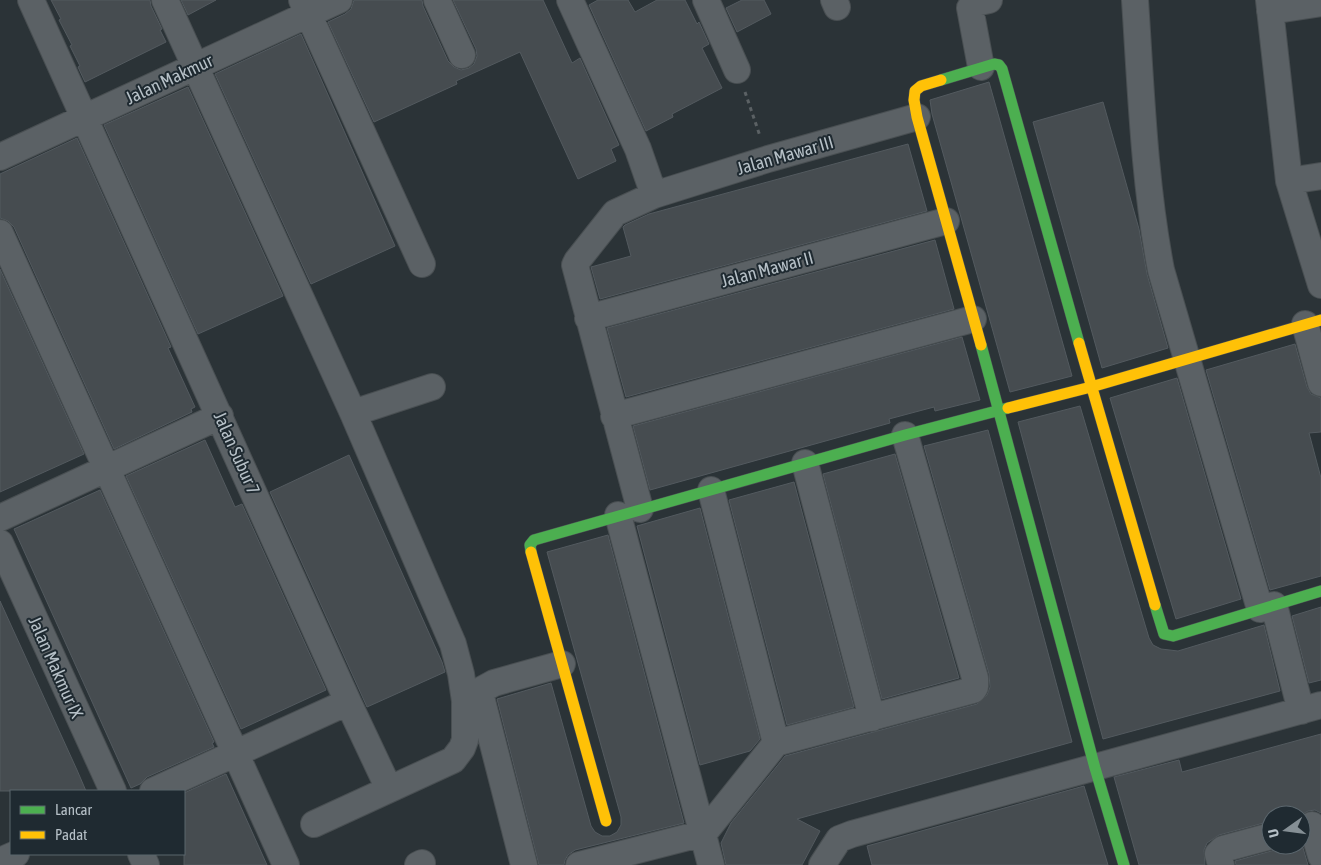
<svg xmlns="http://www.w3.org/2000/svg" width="1321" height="865" font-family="'Asap Condensed',sans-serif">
<rect width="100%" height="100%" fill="#2b3337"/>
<path fill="#464c50" stroke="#535a5f" d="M 51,0 L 150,0 L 151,6 L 162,29 L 160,30 L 166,42 L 85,82 L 78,67 L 80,66 L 70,46 L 72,45 L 59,20 L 61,19 Z
M 181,0 L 216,0 L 188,15 Z
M 354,0 L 422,0 L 423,6 L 448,61 L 454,67 L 461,70 L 469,68 L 474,64 L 477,56 L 476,49 L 453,0 L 543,0 L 572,63 L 580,58 L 619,145 L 611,149 L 616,161 L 578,179 L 520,52 L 456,81 L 457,84 L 374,122 L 328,22 L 345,14 L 351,9 Z
M 598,0 L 628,0 L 635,12 L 657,0 L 685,0 L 697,24 L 699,22 L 709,44 L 702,48 L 722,88 L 672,114 L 673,117 L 646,131 L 589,5 Z
M 742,0 L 764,0 L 771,14 L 737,32 L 726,8 Z
M 301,34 L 395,246 L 311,284 L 215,74 Z
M 989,82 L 1072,376 L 1010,392 L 932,114 L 930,100 Z
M 188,87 L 283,296 L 198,334 L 104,125 Z
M 1103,102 L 1139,229 L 1147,274 L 1168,348 L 1102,368 L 1033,122 Z
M 77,138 L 171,347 L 168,348 L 195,407 L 191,409 L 192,412 L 114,449 L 14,227 L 8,221 L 0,218 L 0,174 Z
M 908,144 L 927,211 L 600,299 L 591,267 L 631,256 L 623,227 L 625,225 L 649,214 Z
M 935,240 L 954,309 L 626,397 L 607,328 Z
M 0,269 L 84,454 L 0,492 Z
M 962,337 L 980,400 L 935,411 L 934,407 L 889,419 L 890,423 L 650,490 L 633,426 Z
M 1295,344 L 1307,387 L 1311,394 L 1321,398 L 1321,432 L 1309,433 L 1321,478 L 1321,576 L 1270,590 L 1206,370 Z
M 1177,378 L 1241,599 L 1176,619 L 1110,398 Z
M 1080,406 L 1149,638 L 1153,645 L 1161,649 L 1178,651 L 1264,625 L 1280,691 L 1103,739 L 1018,422 Z
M 988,430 L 1072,742 L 797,819 L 820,831 L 802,865 L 726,865 L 721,843 L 731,823 L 785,756 L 977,704 L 987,695 L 990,687 L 989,674 L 924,446 Z
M 205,440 L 235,507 L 242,504 L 326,690 L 241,729 L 126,476 Z
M 895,454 L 959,678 L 882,699 L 823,474 Z
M 349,455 L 442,662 L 445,672 L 367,707 L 270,492 Z
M 794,482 L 854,707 L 787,725 L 729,500 Z
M 100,490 L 214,742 L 212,743 L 214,747 L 147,777 L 140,784 L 131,788 L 14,529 Z
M 700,508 L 760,739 L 750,751 L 700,765 L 637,526 Z
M 608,535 L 684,823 L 575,850 L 568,855 L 565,860 L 564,865 L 539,865 L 497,699 L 551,683 L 591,826 L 595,832 L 602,836 L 610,836 L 617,832 L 621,825 L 621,817 L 547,552 Z
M 0,601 L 77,770 L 86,791 L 0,791 Z
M 1321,607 L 1321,680 L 1309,683 L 1292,616 Z
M 1321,734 L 1321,813 L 1315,810 L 1308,811 L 1301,815 L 1271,815 L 1271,821 L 1219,835 L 1207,843 L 1204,850 L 1205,865 L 1139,865 L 1114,777 L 1179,760 L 1182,772 Z
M 226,774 L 267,865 L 184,865 L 184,793 Z
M 1084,786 L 1108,865 L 872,865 L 867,846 Z
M 1301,841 L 1308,865 L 1236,865 L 1235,861 L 1275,850 L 1283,845 L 1301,845 Z"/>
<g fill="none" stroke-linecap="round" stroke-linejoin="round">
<g stroke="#494f52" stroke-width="28">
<path id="street" d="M 31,0 L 348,702 L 389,789
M 165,0 L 353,413 L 453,644 L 461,674 L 465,701 L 465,740 L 462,748 L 453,760 L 314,824
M 302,0 L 422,264
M 437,0 L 462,55
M 570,0 L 638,149 L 654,195
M 706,0 L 737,70
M 834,0 L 837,7
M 1135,0 C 1141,90 1144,181 1161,270 L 1260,609
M 1269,0 L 1289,181 L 1321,285
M 1270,11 L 1321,3
M 981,67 L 970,8 L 975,3 L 989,0
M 0,157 L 339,0
M 1289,181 L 1321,176
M 0,233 L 286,865
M 588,318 L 946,221
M 1305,324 L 1321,383
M 353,413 L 432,387
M 614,416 L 973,319
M 805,463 L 872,718
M 711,490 L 776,743
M 640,509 L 575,265 L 577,261 L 615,213 L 654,195 L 768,159 L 917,117
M 618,515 L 711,865
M 0,518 L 220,416
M 0,543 L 113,791
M 1274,605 L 1301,711
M 153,791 L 348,702
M 1312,825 L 1321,856
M 141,854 L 146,865
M 0,861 L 16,854
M 418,865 L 422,863
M 524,865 L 480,693 L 483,689 L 494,683 L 562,664
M 579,865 L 704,833 L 776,743 L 973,690 L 975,687 L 975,678 L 905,435
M 822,865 L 839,839 L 852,834 L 1321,705
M 1221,865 L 1218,854 L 1223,849 L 1271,836"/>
</g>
<g stroke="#494f52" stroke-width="12">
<path id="fast" d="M 941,80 L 994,64 L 999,65 L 1002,69 L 1079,343
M 981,345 L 1095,768 L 1124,865
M 531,552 L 530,545 L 534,540 L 905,435 L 1008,408
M 1155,605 L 1164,634 L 1173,636 L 1321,591"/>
</g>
<g stroke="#494f52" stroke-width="12">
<path id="slow" d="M 941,80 L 921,86 L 915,91 L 914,100 L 917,117 L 981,345
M 1079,343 L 1155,605
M 1008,408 L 1091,387 L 1321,320
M 531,552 L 606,821"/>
</g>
<path stroke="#5b6164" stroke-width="3" stroke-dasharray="4 4" stroke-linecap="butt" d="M 745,92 L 760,136"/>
<use href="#street" stroke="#5b6165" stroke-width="26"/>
<use href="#fast" stroke="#4caf50" stroke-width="11"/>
<use href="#slow" stroke="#ffc107" stroke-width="11"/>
</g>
<g text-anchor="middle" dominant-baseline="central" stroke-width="4" stroke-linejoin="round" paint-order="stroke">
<g font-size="18" fill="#b6c0c7" stroke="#1f2a31">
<text transform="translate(169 79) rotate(-25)">Jalan Makmur</text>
<text transform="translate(785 155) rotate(-16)">Jalan Mawar III</text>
<text transform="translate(767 269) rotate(-15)">Jalan Mawar II</text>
<text transform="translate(237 453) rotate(66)">Jalan Subur 7</text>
<text transform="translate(56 667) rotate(66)">Jalan Makmur IX</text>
</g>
</g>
<rect x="10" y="790" width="175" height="65" fill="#1f2a31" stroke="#5b666d"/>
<rect x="20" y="806" width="25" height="8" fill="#4caf50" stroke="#5b666d"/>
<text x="55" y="815" font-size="15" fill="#b6c0c7">Lancar</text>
<rect x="20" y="831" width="25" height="8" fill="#ffc107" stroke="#5b666d"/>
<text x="55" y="840" font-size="15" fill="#b6c0c7">Padat</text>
<g transform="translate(1286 830) rotate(256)"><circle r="24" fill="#1f2a31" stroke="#5b666d"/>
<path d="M0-4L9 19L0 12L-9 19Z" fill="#858f95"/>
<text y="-8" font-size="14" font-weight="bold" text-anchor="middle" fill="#b6c0c7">U</text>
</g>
</svg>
